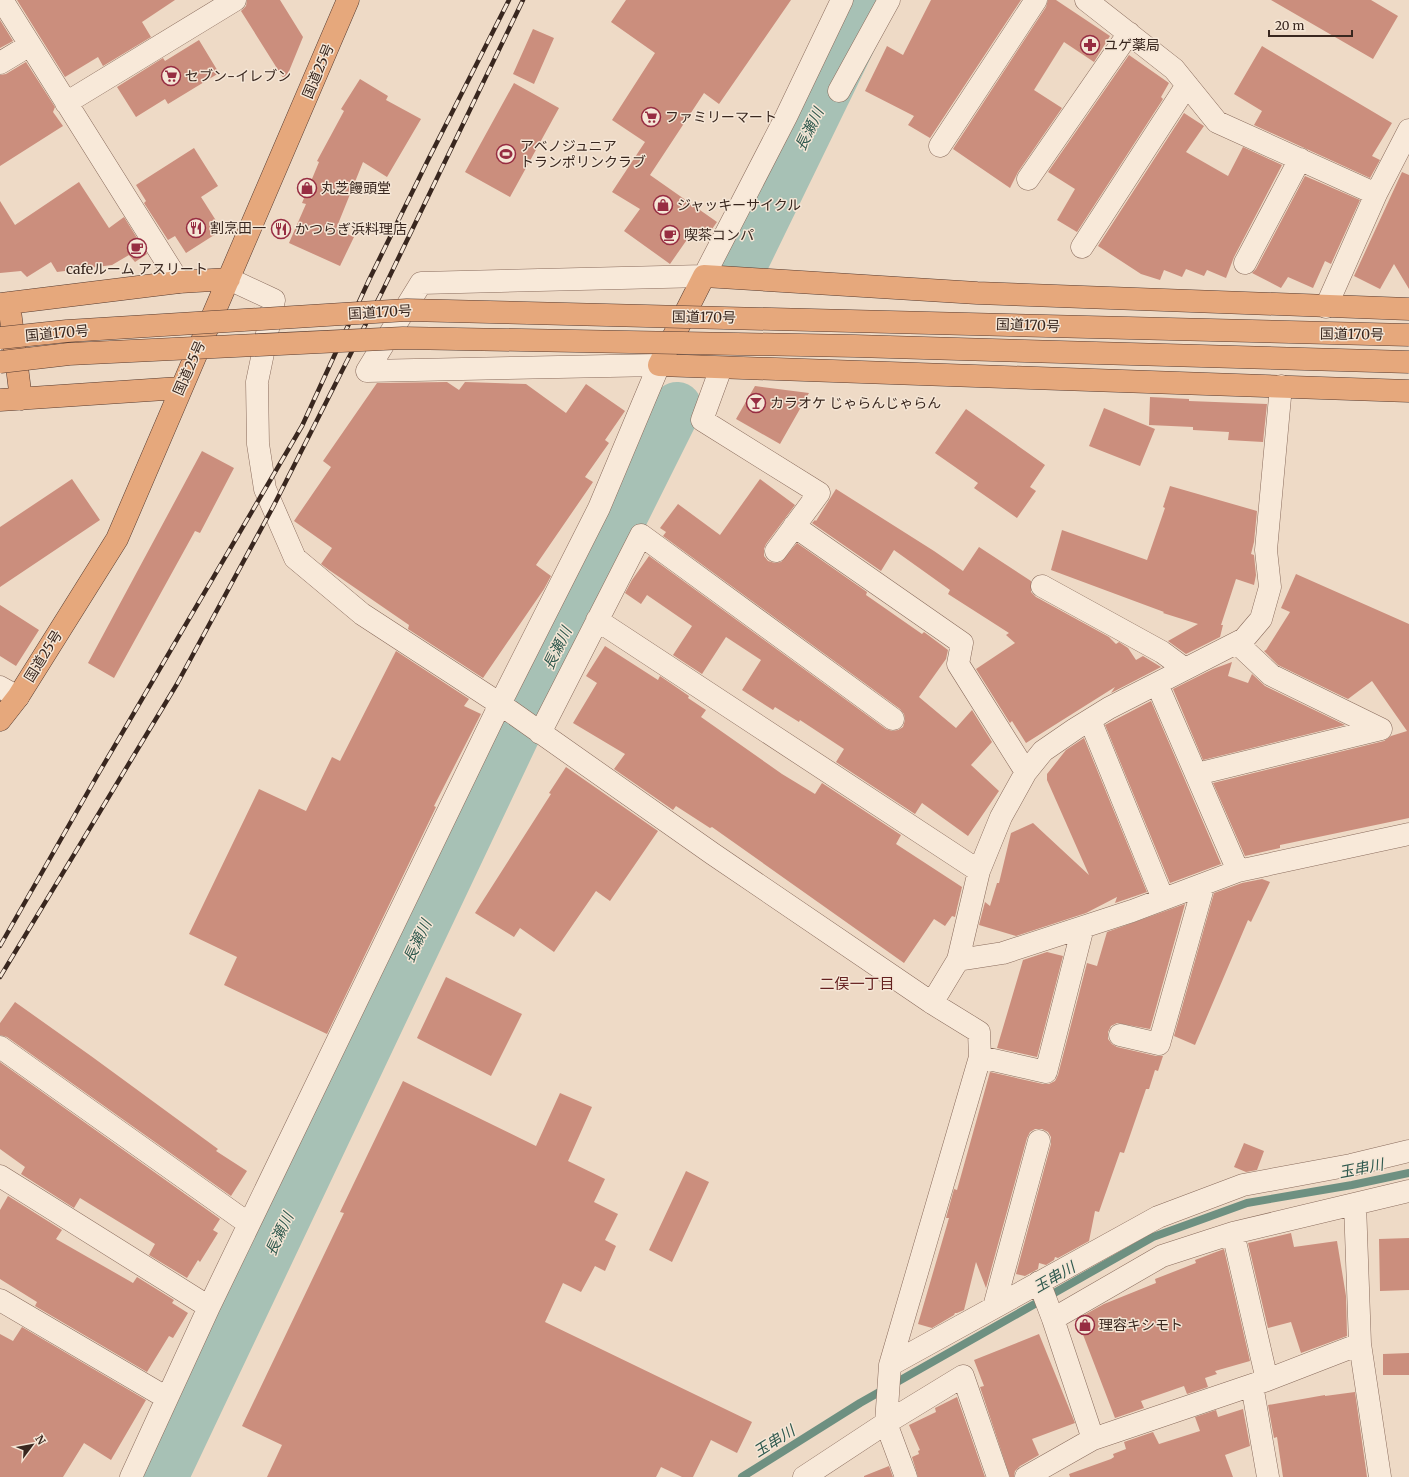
<svg xmlns="http://www.w3.org/2000/svg" width="1409" height="1477" font-family="Merriweather,'Noto Sans JP',serif">
<rect width="100%" height="100%" fill="#eedac6"/>
<g fill="none" stroke-linecap="round" stroke-linejoin="round">
<path stroke="#6e9081" stroke-width="8" d="M 742,1477 L 860,1403 L 1153,1237 L 1247,1203 L 1352,1185 L 1409,1173"/>
<path stroke="#a7c1b5" stroke-width="50" d="M 746,257 L 871,0
M 163,1477 L 533,696 L 677,407"/>
</g>
<path fill="#cb8e7d" d="M 17,0 L 175,0 L 142,22 L 151,37 L 103,66 L 98,57 L 65,77 Z
M 247,0 L 280,0 L 303,37 L 285,81 L 241,11 L 246,6 Z
M 626,0 L 791,0 L 719,104 L 704,93 L 650,175 L 717,222 L 705,239 L 693,231 L 670,264 L 624,231 L 640,209 L 612,192 L 645,142 L 612,120 L 655,53 L 611,22 Z
M 931,0 L 1021,0 L 930,138 L 908,125 L 914,116 L 865,91 L 887,46 L 903,55 Z
M 1048,0 L 1056,0 L 1110,36 L 1094,62 L 1064,42 L 1034,90 L 1062,108 L 1018,172 L 1010,188 L 953,149 L 1046,7 Z
M 1271,0 L 1371,0 L 1398,16 L 1373,59 Z
M 0,20 L 13,41 L 0,48 Z
M 533,29 L 554,38 L 534,84 L 513,74 Z
M 199,40 L 219,73 L 168,104 L 165,99 L 136,117 L 117,87 L 163,58 L 165,61 Z
M 1262,46 L 1392,123 L 1372,156 L 1380,160 L 1370,178 L 1254,125 L 1262,111 L 1234,94 Z
M 1129,55 L 1169,83 L 1161,97 L 1163,99 L 1077,232 L 1057,220 L 1075,189 L 1048,172 Z
M 26,62 L 55,107 L 53,112 L 63,126 L 0,166 L 0,75 L 6,74 Z
M 360,79 L 388,96 L 386,100 L 421,119 L 387,177 L 363,162 L 336,229 L 354,237 L 340,266 L 289,243 L 306,204 L 302,203 L 319,162 L 317,161 L 344,111 L 341,109 Z
M 514,83 L 559,108 L 510,197 L 465,172 Z
M 1184,113 L 1204,126 L 1186,152 L 1228,176 L 1243,147 L 1282,165 L 1234,257 L 1226,278 L 1207,270 L 1204,276 L 1186,269 L 1182,277 L 1164,270 L 1160,280 L 1141,274 L 1098,246 Z
M 194,148 L 218,186 L 201,197 L 222,230 L 186,253 L 175,236 L 168,240 L 144,203 L 146,201 L 136,185 Z
M 1402,172 L 1409,175 L 1409,289 L 1394,264 L 1380,289 L 1354,276 Z
M 1305,176 L 1360,200 L 1331,264 L 1325,261 L 1313,288 L 1288,277 L 1281,288 L 1252,273 L 1256,269 Z
M 79,182 L 109,228 L 124,217 L 147,254 L 135,262 L 129,255 L 112,265 L 57,272 L 51,262 L 27,277 L 21,271 L 0,273 L 0,201 L 15,225 Z
M 447,382 L 459,390 L 465,382 L 526,384 L 566,413 L 586,384 L 625,411 L 605,440 L 609,443 L 585,477 L 593,482 L 536,565 L 551,576 L 544,589 L 483,678 L 408,629 L 409,625 L 329,570 L 321,564 L 332,548 L 294,521 L 331,467 L 323,461 L 377,383 Z
M 755,386 L 809,393 L 780,444 L 736,419 Z
M 1150,397 L 1189,399 L 1189,401 L 1267,404 L 1263,442 L 1228,440 L 1229,432 L 1193,430 L 1193,427 L 1149,425 Z
M 1104,408 L 1155,429 L 1140,466 L 1089,446 Z
M 966,409 L 1045,465 L 1030,487 L 1036,491 L 1017,518 L 974,488 L 978,483 L 935,453 Z
M 202,451 L 234,468 L 200,533 L 195,531 L 114,678 L 88,663 Z
M 72,479 L 100,520 L 0,587 L 0,527 Z
M 760,479 L 795,505 L 766,544 L 764,549 L 764,556 L 768,561 L 775,563 L 781,562 L 797,543 L 867,592 L 866,595 L 922,634 L 924,632 L 948,650 L 946,659 L 919,697 L 956,728 L 972,710 L 992,742 L 971,765 L 999,791 L 968,836 L 922,803 L 915,814 L 836,762 L 844,749 L 800,720 L 799,722 L 775,707 L 773,710 L 742,690 L 761,660 L 726,637 L 702,674 L 673,655 L 692,626 L 647,595 L 641,604 L 625,593 L 632,580 L 649,556 L 886,729 L 892,731 L 898,730 L 903,727 L 905,720 L 904,714 L 900,709 L 663,536 L 666,532 L 660,528 L 678,504 L 720,535 Z
M 1170,486 L 1257,511 L 1254,542 L 1251,554 L 1254,555 L 1256,575 L 1254,585 L 1236,579 L 1221,625 L 1223,625 L 1220,637 L 1186,654 L 1168,641 L 1198,624 L 1163,613 L 1164,612 L 1051,570 L 1062,530 L 1147,560 L 1165,508 L 1163,507 Z
M 836,489 L 934,551 L 963,571 L 979,547 L 1031,581 L 1031,592 L 1036,597 L 1109,637 L 1116,644 L 1119,642 L 1128,648 L 1136,660 L 1143,656 L 1161,667 L 1111,693 L 1115,687 L 1026,743 L 1012,721 L 1010,723 L 976,669 L 1015,643 L 1006,635 L 1009,633 L 948,594 L 950,590 L 894,550 L 881,571 L 812,523 L 815,520 L 816,521 Z
M 1296,574 L 1409,624 L 1409,818 L 1280,845 L 1280,848 L 1245,856 L 1213,783 L 1384,741 L 1391,736 L 1407,731 L 1372,681 L 1348,699 L 1278,665 L 1264,651 L 1266,650 L 1290,612 L 1281,608 Z
M 0,605 L 39,630 L 16,666 L 0,656 Z
M 605,646 L 658,680 L 660,676 L 689,696 L 688,698 L 706,710 L 701,717 L 782,774 L 815,794 L 822,783 L 901,835 L 896,844 L 962,887 L 955,917 L 952,916 L 945,926 L 934,919 L 904,963 L 712,827 L 710,828 L 676,806 L 673,810 L 614,769 L 625,754 L 573,723 L 597,683 L 586,676 Z
M 396,651 L 469,699 L 464,706 L 481,714 L 434,806 L 436,807 L 327,1034 L 224,985 L 237,957 L 189,934 L 259,789 L 306,811 L 332,757 L 340,761 Z
M 1232,662 L 1228,676 L 1248,683 L 1252,674 L 1265,686 L 1345,725 L 1203,760 L 1173,689 L 1213,669 Z
M 1151,701 L 1221,864 L 1170,883 L 1105,725 Z
M 1084,738 L 1147,892 L 1115,903 L 1117,897 L 1086,913 L 1016,936 L 979,925 L 985,902 L 990,906 L 997,883 L 999,883 L 1011,833 L 1033,823 L 1089,875 L 1047,780 L 1047,774 L 1066,750 Z
M 566,767 L 658,831 L 610,901 L 596,891 L 554,952 L 520,928 L 514,937 L 475,913 L 551,794 L 549,793 Z
M 1262,879 L 1270,882 L 1251,922 L 1248,920 L 1195,1045 L 1174,1036 L 1214,893 L 1242,883 Z
M 1185,904 L 1150,1029 L 1117,1023 L 1111,1026 L 1108,1032 L 1108,1039 L 1112,1044 L 1117,1047 L 1156,1056 L 1163,1056 L 1158,1071 L 1155,1070 L 1149,1089 L 1146,1089 L 1124,1153 L 1120,1152 L 1099,1212 L 1095,1211 L 1089,1241 L 1058,1258 L 1055,1257 L 1054,1260 L 1046,1265 L 1039,1263 L 1038,1269 L 1025,1276 L 1016,1274 L 1051,1144 L 1051,1137 L 1048,1132 L 1042,1129 L 1035,1129 L 1030,1132 L 1027,1138 L 986,1288 L 976,1262 L 964,1310 L 957,1313 L 955,1313 L 954,1315 L 932,1328 L 918,1324 L 949,1218 L 946,1218 L 954,1189 L 957,1190 L 990,1072 L 1043,1084 L 1049,1084 L 1055,1081 L 1058,1075 L 1087,963 L 1097,966 L 1107,932 Z
M 1047,952 L 1063,956 L 1037,1057 L 997,1048 L 1023,960 Z
M 446,977 L 522,1014 L 491,1076 L 417,1038 Z
M 15,1002 L 91,1056 L 218,1149 L 216,1151 L 247,1171 L 231,1196 L 7,1037 L 0,1035 L 0,1023 Z
M 0,1062 L 220,1219 L 213,1230 L 218,1233 L 200,1262 L 198,1260 L 187,1278 L 149,1255 L 155,1244 L 80,1198 L 74,1208 L 21,1174 L 25,1167 L 0,1149 Z
M 403,1081 L 536,1146 L 560,1093 L 592,1107 L 568,1161 L 605,1179 L 594,1202 L 618,1214 L 605,1240 L 616,1246 L 605,1271 L 595,1266 L 581,1292 L 563,1283 L 545,1322 L 752,1422 L 737,1453 L 711,1440 L 693,1477 L 682,1477 L 661,1467 L 656,1477 L 267,1477 L 282,1445 L 242,1426 L 344,1213 L 340,1212 Z
M 1244,1143 L 1264,1151 L 1257,1170 L 1246,1172 L 1234,1167 Z
M 686,1171 L 709,1182 L 672,1262 L 649,1250 Z
M 8,1196 L 62,1230 L 56,1239 L 133,1283 L 137,1277 L 174,1300 L 172,1303 L 188,1313 L 173,1338 L 169,1336 L 147,1372 L 35,1306 L 37,1302 L 0,1279 L 0,1210 Z
M 1291,1233 L 1294,1247 L 1337,1241 L 1346,1296 L 1347,1336 L 1301,1353 L 1291,1322 L 1268,1328 L 1248,1243 Z
M 1409,1238 L 1409,1290 L 1380,1291 L 1379,1239 Z
M 1224,1249 L 1250,1361 L 1215,1371 L 1217,1374 L 1205,1378 L 1208,1387 L 1187,1394 L 1184,1386 L 1141,1401 L 1144,1408 L 1115,1418 L 1077,1319 L 1104,1304 L 1156,1283 L 1155,1279 L 1196,1263 L 1195,1260 Z
M 22,1327 L 146,1400 L 111,1460 L 84,1443 L 63,1477 L 0,1477 L 0,1334 L 13,1341 Z
M 1039,1334 L 1075,1423 L 1032,1439 L 1039,1455 L 1020,1466 L 1015,1471 L 1014,1477 L 1010,1477 L 980,1387 L 984,1386 L 974,1360 Z
M 1409,1353 L 1409,1375 L 1383,1375 L 1383,1354 Z
M 1355,1392 L 1367,1477 L 1283,1477 L 1277,1437 L 1274,1438 L 1268,1405 L 1325,1395 L 1325,1396 Z
M 957,1397 L 985,1477 L 918,1477 L 912,1457 L 919,1454 L 918,1451 L 920,1450 L 909,1425 L 936,1412 L 935,1408 Z
M 1243,1409 L 1250,1446 L 1225,1455 L 1233,1477 L 1070,1477 L 1069,1474 L 1111,1459 L 1114,1457 L 1113,1454 L 1126,1449 L 1124,1442 L 1153,1432 L 1159,1444 L 1200,1431 L 1195,1417 L 1216,1410 L 1218,1417 Z
M 889,1466 L 893,1477 L 864,1477 L 864,1476 Z"/>
<g fill="none" stroke-linecap="round" stroke-linejoin="round">
<g stroke="#896b5c" stroke-width="23">
<path id="minor" d="M 2,0 L 179,282
M 1086,0 L 1174,69 L 1217,122 L 1376,194
M 0,63 L 30,45
M 839,91 L 889,0
M 66,103 L 235,0
M 940,146 L 1036,0
M 1028,179 L 1129,33
M 1082,247 L 1187,85
M 1245,263 L 1300,159
M 229,279 L 274,300 L 257,382 L 258,444 L 265,489 L 295,558 L 362,614 L 500,704 L 713,854 L 932,1003 L 979,1032 L 980,1057 L 890,1365 L 886,1423 L 906,1477
M 1326,307 L 1376,194 L 1409,130
M 721,368 L 702,420 L 819,493 L 776,551
M 367,371 L 421,283 L 704,276 L 786,117 L 842,0
M 794,526 L 962,643 L 958,664 L 1026,772
M 1042,586 L 1162,652 L 1185,669
M 597,620 L 979,871
M 1157,684 L 1238,871
M 0,687 L 18,697
M 1090,720 L 1163,899
M 540,733 L 641,535 L 893,719
M 1197,774 L 1381,729 L 1271,675 L 1237,643
M 958,960 L 1003,953 L 1132,911 L 1238,871 L 1409,834
M 932,1003 L 958,960 L 979,871 L 1001,817 L 1026,772 L 1043,751 L 1075,729 L 1109,708 L 1244,639 L 1261,619 L 1270,587 L 1266,550 L 1281,386
M 1120,1035 L 1159,1044 L 1204,884
M 0,1047 L 249,1224
M 980,1057 L 1046,1072 L 1083,927
M 0,1176 L 209,1307
M 1355,1204 L 1360,1344 L 1380,1477
M 1233,1233 L 1267,1380
M 1039,1282 L 1053,1319 L 1093,1439
M 0,1300 L 167,1398
M 994,1307 L 1039,1141
M 1053,1319 L 1162,1256 L 1233,1233 L 1409,1191
M 890,1365 L 1158,1217 L 1243,1185 L 1351,1165 L 1409,1151
M 1252,1385 L 1268,1477
M 131,1477 L 209,1307 L 500,704 L 599,508 L 659,365 L 367,371
M 804,1477 L 886,1423 L 963,1376 L 998,1477
M 1026,1477 L 1093,1439 L 1267,1380 L 1360,1344"/>
</g>
<g stroke="#573b30" stroke-width="23">
<path id="trunk" d="M 9,303 L 21,399
M 0,304 L 179,282 L 229,279
M 1409,309 L 977,293 L 704,276 L 659,365 L 1409,391
M 0,400 L 180,388
M 0,720 L 18,697 L 117,539 L 348,0"/>
</g>
<use href="#minor" stroke="#f8e9d9" stroke-width="22"/>
<use href="#trunk" stroke="#e6a87c" stroke-width="22"/>
<g stroke="#39271f" stroke-width="4.5">
<path id="rail" d="M 0,946 L 97,776 L 302,426 L 369,280 L 428,160 L 509,0
M 0,977 L 177,684 L 273,507 L 383,290 L 523,0"/>
</g>
<use href="#rail" stroke="#f5e6d6" stroke-width="3" stroke-dasharray="9" stroke-linecap="butt"/>
<g stroke="#573b30" stroke-width="23" stroke-linecap="butt">
<path id="trunk-bridge" d="M 0,338 L 67,331 L 407,310 L 1409,335
M 0,362 L 69,354 L 403,338 L 855,346 L 1409,362"/>
</g>
<use href="#trunk-bridge" stroke="#e6a87c" stroke-width="22"/>
</g>
<defs>
<g id="pharmacy-ring" transform="scale(1)"><circle r="9.5" fill="#f5e6d6" stroke="#972d42" stroke-width="1.5"/><path d="M-2-6h4v4h4v4h-4v4h-4v-4h-4v-4h4Z" fill="#972d42"/></g>
<g id="supermarket-ring" transform="scale(1)"><circle r="9.5" fill="#f5e6d6" stroke="#972d42" stroke-width="1.5"/><path d="M-6-5.5h2.5l.6 2H6L4.5 2H-2.5L-4.4-4H-6ZM-1.5 3.2a1.3 1.3 0 1 0 .1 0ZM3 3.2a1.3 1.3 0 1 0 .1 0Z" fill="#972d42"/></g>
<g id="stadium-ring" transform="scale(1)"><circle r="9.5" fill="#f5e6d6" stroke="#972d42" stroke-width="1.5"/><path d="M0-5a6.5 5 0 1 0 0 10a6.5 5 0 1 0 0-10ZM-3.5-1.8h7v3.6h-7Z" fill="#972d42"/></g>
<g id="shop-ring" transform="scale(1)"><circle r="9.5" fill="#f5e6d6" stroke="#972d42" stroke-width="1.5"/><path d="M-5-2.5h2.3a2.7 3.5 0 0 1 5.4 0H5L5.5 6h-11ZM-1.5-2.5h3a1.5 2.3 0 0 0-3 0Z" fill="#972d42"/></g>
<g id="restaurant-ring" transform="scale(1)"><circle r="9.5" fill="#f5e6d6" stroke="#972d42" stroke-width="1.5"/><path d="M-5-6h1v4h1v-4h1v4h1v-4h1v5L-1.5 .5V6h-2V.5L-5-1ZM5-6V6H3V1.5H1.5Q1.5-4 5-6Z" fill="#972d42"/></g>
<g id="cafe-ring" transform="scale(1)"><circle r="9.5" fill="#f5e6d6" stroke="#972d42" stroke-width="1.5"/><path d="M-5.5-4.5H6V0H3Q3 3.5 0 3.5H-2.5Q-5.5 3.5-5.5 0ZM3-3.2v2h1.7v-2ZM-6 4.5H4V6H-6Z" fill="#972d42"/></g>
<g id="bar-ring" transform="scale(1)"><circle r="9.5" fill="#f5e6d6" stroke="#972d42" stroke-width="1.5"/><path d="M-6-5H6L.8 .8V4.5H3.5V6h-7V4.5H-.8V.8Z" fill="#972d42"/></g>
</defs>
<g fill-rule="evenodd">
<use href="#pharmacy-ring" x="1090" y="45"/>
<use href="#supermarket-ring" x="171" y="76"/>
<use href="#supermarket-ring" x="651" y="117"/>
<use href="#stadium-ring" x="506" y="154"/>
<use href="#shop-ring" x="307" y="188"/>
<use href="#shop-ring" x="663" y="205"/>
<use href="#restaurant-ring" x="196" y="228"/>
<use href="#restaurant-ring" x="281" y="229"/>
<use href="#cafe-ring" x="670" y="235"/>
<use href="#cafe-ring" x="137" y="248"/>
<use href="#bar-ring" x="756" y="403"/>
<use href="#shop-ring" x="1085" y="1325"/>
</g>
<g text-anchor="middle" dominant-baseline="central" stroke-width="3" stroke-linejoin="round" paint-order="stroke">
<g font-size="14" fill="#39271f" stroke="#f5e6d6" text-anchor="start">
<text x="1104" y="45">ユゲ薬局</text>
<text x="185" y="76">セブン-イレブン</text>
<text x="665" y="117">ファミリーマート</text>
<text x="520" y="146">アベノジュニア<tspan x="520" dy="16">トランポリンクラブ</tspan></text>
<text x="321" y="188">丸芝饅頭堂</text>
<text x="677" y="205">ジャッキーサイクル</text>
<text x="210" y="228">割烹田一</text>
<text x="295" y="229">かつらぎ浜料理店</text>
<text x="684" y="235">喫茶コンパ</text>
<text x="137" y="269" text-anchor="middle">cafeルーム アスリート</text>
<text x="770" y="403">カラオケ じゃらんじゃらん</text>
<text x="1099" y="1325">理容キシモト</text>
</g>
<g font-size="14" fill="#39271f" stroke="#f5e6d6">
<text transform="translate(318 71) rotate(-67)">国道25号</text>
<text transform="translate(380 312) rotate(-3)">国道170号</text>
<text transform="translate(704 317) rotate(1)">国道170号</text>
<text transform="translate(1028 325) rotate(2)">国道170号</text>
<text transform="translate(57 333) rotate(-5)">国道170号</text>
<text transform="translate(1352 334) rotate(1)">国道170号</text>
<text transform="translate(189 368) rotate(-66)">国道25号</text>
<text transform="translate(43 656) rotate(-58)">国道25号</text>
</g>
<g font-size="15" font-style="italic" fill="#2f594e" stroke="#f5e6d6">
<text transform="translate(809 129) rotate(-64)">長瀬川</text>
<text transform="translate(557 648) rotate(-64)">長瀬川</text>
<text transform="translate(417 941) rotate(-65)">長瀬川</text>
<text transform="translate(1361 1168) rotate(-11)">玉串川</text>
<text transform="translate(279 1234) rotate(-65)">長瀬川</text>
<text transform="translate(1054 1277) rotate(-30)">玉串川</text>
<text transform="translate(774 1441) rotate(-32)">玉串川</text>
</g>
<g font-size="15" fill="#652120" stroke="#f5e6d6">
<text x="857" y="983">二俣一丁目</text>
</g>
</g>
<g transform="translate(32 1445) rotate(58)" stroke="#f5e6d6" stroke-width="3" paint-order="stroke">
<path d="M0-3L7 15L0 10L-7 15Z" fill="#39271f"/>
<text y="-6" font-size="11" font-weight="bold" text-anchor="middle" fill="#39271f">N</text>
</g>
<path d="M1269 30v6h83v-6" fill="none" stroke="#39271f" stroke-width="2"/>
<text x="1275" y="30" font-size="12" fill="#39271f" stroke="#f5e6d6" stroke-width="3" paint-order="stroke">20 m</text>
</svg>
